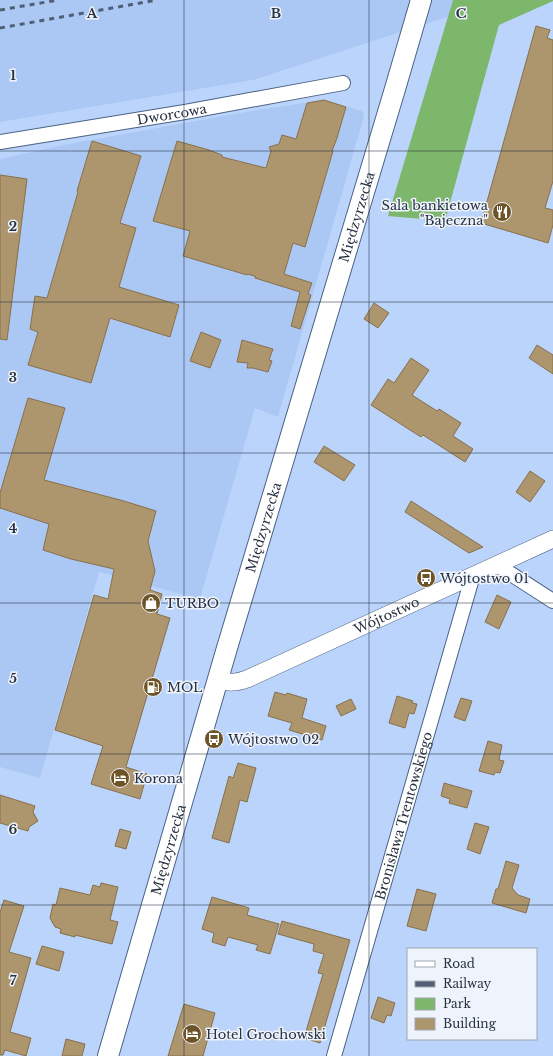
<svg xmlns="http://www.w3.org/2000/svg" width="553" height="1056" font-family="'Libre Baskerville',serif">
<rect width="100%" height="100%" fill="#bbd4fc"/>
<path fill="#abc8f5" d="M 0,0 L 499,0 L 253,80 L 0,122 Z
M 324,100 L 362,111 L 364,116 L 278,417 L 255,408 L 200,599 L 99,572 L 40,778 L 0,767 L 0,159 L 68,144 L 251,111 Z"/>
<path fill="#7cb76b" d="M 453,0 L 553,0 L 553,1 L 499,25 L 445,221 L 388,216 Z"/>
<path fill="#ad956e" stroke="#88704a" d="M 536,26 L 550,30 L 547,38 L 553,40 L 553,181 L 545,208 L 553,210 L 553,225 L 548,243 L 481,223 Z
M 324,100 L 346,107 L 337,138 L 332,151 L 333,151 L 305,247 L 293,243 L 284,274 L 312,283 L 308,294 L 311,295 L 300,329 L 291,326 L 300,292 L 255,278 L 255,276 L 247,274 L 247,275 L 183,256 L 190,231 L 153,221 L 177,141 L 209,150 L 222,155 L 222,157 L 266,168 L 271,151 L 269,147 L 279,144 L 282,135 L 296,139 L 307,103 Z
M 92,141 L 141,156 L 120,223 L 136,228 L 119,287 L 179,305 L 170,337 L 110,318 L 91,383 L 28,365 L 38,332 L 30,329 L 35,296 L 47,298 L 78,192 L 77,191 Z
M 0,175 L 27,179 L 7,340 L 0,339 Z
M 374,303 L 389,313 L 378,328 L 364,319 Z
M 201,332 L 221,340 L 210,368 L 190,361 Z
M 242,340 L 273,349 L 269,360 L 272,361 L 268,372 L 253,368 L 247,368 L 248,363 L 237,362 Z
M 537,345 L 553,355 L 553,374 L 529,358 Z
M 411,358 L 429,370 L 412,395 L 437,411 L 439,409 L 461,423 L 453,436 L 473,449 L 465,462 L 423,435 L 421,437 L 371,405 L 388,379 L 394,383 Z
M 28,398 L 65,408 L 44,480 L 124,501 L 156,511 L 148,541 L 155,571 L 150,590 L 162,594 L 157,614 L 170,618 L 126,767 L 147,774 L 140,799 L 91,784 L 103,746 L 55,730 L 94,595 L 108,599 L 114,569 L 71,559 L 43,550 L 49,524 L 0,508 L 0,493 Z
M 324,446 L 355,465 L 344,481 L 314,462 Z
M 530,471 L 545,481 L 530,502 L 516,492 Z
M 411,501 L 483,547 L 469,553 L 405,512 Z
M 497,595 L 511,602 L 499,629 L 485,622 Z
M 275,692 L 286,695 L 287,693 L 307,699 L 302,718 L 326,726 L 322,740 L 289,730 L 292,723 L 268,716 Z
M 397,696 L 413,701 L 412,703 L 417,704 L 414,714 L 409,713 L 405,728 L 389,723 Z
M 461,698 L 472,701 L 465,721 L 454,717 Z
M 351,699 L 356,709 L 341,716 L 336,706 Z
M 488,741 L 502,745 L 499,760 L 504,761 L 500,773 L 495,772 L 494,775 L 479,771 Z
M 238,763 L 256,768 L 247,802 L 240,800 L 229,843 L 212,838 L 229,776 L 233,778 Z
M 444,783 L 472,791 L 467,808 L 449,803 L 450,799 L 441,796 Z
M 0,795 L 35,806 L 33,812 L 38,821 L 29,827 L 28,831 L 0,823 Z
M 475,823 L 489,827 L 480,854 L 467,849 Z
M 120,829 L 131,832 L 126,849 L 115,846 Z
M 506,861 L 519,865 L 512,888 L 518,895 L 530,899 L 526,913 L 492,903 L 496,889 L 498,889 Z
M 101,883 L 118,887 L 110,920 L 118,922 L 112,944 L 75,935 L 75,937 L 60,933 L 61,929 L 55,927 L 50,918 L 53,904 L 56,905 L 60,888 L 90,895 L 93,885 L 100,887 Z
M 417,889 L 436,894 L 426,931 L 407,926 Z
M 212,897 L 249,908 L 247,915 L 279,924 L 270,954 L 256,950 L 258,945 L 228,937 L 225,946 L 212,942 L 214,933 L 202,929 Z
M 4,900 L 24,906 L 9,952 L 31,958 L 10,1032 L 31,1038 L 26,1056 L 5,1050 L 3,1055 L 0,1055 L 0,912 Z
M 282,921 L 350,940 L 320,1043 L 304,1038 L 323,974 L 318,973 L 324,954 L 313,951 L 314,944 L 278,934 Z
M 42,946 L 64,952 L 59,971 L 36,964 Z
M 378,997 L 395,1003 L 391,1016 L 387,1015 L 384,1023 L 371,1018 Z
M 184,1004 L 215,1013 L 203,1056 L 168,1056 Z
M 66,1039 L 85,1044 L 82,1056 L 62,1056 Z"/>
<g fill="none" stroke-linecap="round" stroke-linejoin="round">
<g stroke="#4c6284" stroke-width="16">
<g id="minor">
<path id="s1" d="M 0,142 L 185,112 L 343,83"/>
<path d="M 497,565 L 553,601"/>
<path id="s2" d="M 334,1056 L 473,575"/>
</g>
</g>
<g stroke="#4c6284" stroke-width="18">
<g id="tertiary">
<path id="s3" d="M 218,680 C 229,683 236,683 247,679 L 553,539"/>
</g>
</g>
<g stroke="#4c6284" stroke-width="22">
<g id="secondary">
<path id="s4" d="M 108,1056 L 227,648 L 395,89 L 421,0"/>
</g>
</g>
<use href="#minor" stroke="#fff" stroke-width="14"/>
<use href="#tertiary" stroke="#fff" stroke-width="17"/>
<use href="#secondary" stroke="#fff" stroke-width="20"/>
<path stroke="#515f75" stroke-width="3" stroke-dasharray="5 5" stroke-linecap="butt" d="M 0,10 L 58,0
M 0,28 L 157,0"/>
</g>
<path fill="none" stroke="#273140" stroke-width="1" stroke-opacity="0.55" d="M 184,0 L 184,1056M 369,0 L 369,1056M 0,151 L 553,151M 0,302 L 553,302M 0,453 L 553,453M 0,603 L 553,603M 0,754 L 553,754M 0,905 L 553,905"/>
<defs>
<g id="restaurant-disc" transform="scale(1)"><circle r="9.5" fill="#6d5325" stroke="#eff4fc"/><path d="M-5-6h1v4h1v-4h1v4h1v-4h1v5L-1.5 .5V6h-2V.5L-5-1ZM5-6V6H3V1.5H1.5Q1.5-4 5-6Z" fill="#fff"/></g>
<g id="bus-disc" transform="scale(1)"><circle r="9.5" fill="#6d5325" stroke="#eff4fc"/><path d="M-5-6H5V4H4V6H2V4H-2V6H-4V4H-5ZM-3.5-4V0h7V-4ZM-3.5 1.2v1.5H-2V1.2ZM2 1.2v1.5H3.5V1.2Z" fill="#fff"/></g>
<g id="shop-disc" transform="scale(1)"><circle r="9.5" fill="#6d5325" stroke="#eff4fc"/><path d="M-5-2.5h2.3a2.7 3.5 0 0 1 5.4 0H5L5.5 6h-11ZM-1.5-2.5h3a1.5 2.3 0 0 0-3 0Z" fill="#fff"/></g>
<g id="fuel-disc" transform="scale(1)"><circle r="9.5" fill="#6d5325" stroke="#eff4fc"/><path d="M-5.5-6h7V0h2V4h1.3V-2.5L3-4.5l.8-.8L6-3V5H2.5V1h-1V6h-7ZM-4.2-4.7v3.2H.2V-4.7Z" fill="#fff"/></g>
<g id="hotel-disc" transform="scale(1)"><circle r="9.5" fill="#6d5325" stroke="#eff4fc"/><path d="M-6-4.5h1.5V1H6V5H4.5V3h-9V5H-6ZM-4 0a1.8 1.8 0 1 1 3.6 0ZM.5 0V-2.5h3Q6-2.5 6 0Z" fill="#fff"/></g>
</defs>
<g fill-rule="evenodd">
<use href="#restaurant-disc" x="502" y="212"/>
<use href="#bus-disc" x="426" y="578"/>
<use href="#shop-disc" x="151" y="603"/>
<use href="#fuel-disc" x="153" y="687"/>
<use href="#bus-disc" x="214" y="739"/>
<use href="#hotel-disc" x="120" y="778"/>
<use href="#hotel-disc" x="192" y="1034"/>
</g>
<g text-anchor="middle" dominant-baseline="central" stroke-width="3" stroke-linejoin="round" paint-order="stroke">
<g font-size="13" fill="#273140" stroke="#eff4fc">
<text stroke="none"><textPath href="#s1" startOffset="174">Dworcowa</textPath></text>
<text stroke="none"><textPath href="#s4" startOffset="875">Międzyrzecka</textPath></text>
<text stroke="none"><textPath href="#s4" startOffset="551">Międzyrzecka</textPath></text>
<text stroke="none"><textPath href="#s3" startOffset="183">Wójtostwo</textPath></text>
<text stroke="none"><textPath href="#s2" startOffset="250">Bronisława Trentowskiego</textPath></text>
<text stroke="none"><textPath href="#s4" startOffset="215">Międzyrzecka</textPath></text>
</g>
<g font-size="13" fill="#273140" stroke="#eff4fc" text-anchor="start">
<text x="488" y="205" text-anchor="end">Sala bankietowa<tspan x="488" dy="15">"Bajeczna"</tspan></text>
<text x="440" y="578">Wójtostwo 01</text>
<text x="165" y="603">TURBO</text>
<text x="167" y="687">MOL</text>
<text x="228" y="739">Wójtostwo 02</text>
<text x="134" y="778">Korona</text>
<text x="206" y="1034">Hotel Grochowski</text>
</g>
</g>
<g font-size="13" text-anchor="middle" font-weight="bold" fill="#273140" stroke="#eff4fc" stroke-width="3" stroke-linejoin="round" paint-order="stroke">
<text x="92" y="18">A</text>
<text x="276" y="18">B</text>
<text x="461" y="18">C</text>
<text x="13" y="80">1</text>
<text x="13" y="231">2</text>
<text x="13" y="382">3</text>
<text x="13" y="533">4</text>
<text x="13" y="683">5</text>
<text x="13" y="834">6</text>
<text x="13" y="985">7</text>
</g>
<rect x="407" y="948" width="130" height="92" fill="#eff4fc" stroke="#9fa6b1"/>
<rect x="415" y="961" width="20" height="6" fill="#ffffff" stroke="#9fa6b1"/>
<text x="443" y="968" font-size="12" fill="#273140">Road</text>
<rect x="415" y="981" width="20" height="6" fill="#515f75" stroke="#9fa6b1"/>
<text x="443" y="988" font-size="12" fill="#273140">Railway</text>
<rect x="415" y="998" width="20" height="12" fill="#7cb76b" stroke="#9fa6b1"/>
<text x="443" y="1008" font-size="12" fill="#273140">Park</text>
<rect x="415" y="1018" width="20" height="12" fill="#ad956e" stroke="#9fa6b1"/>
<text x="443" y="1028" font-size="12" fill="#273140">Building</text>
</svg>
